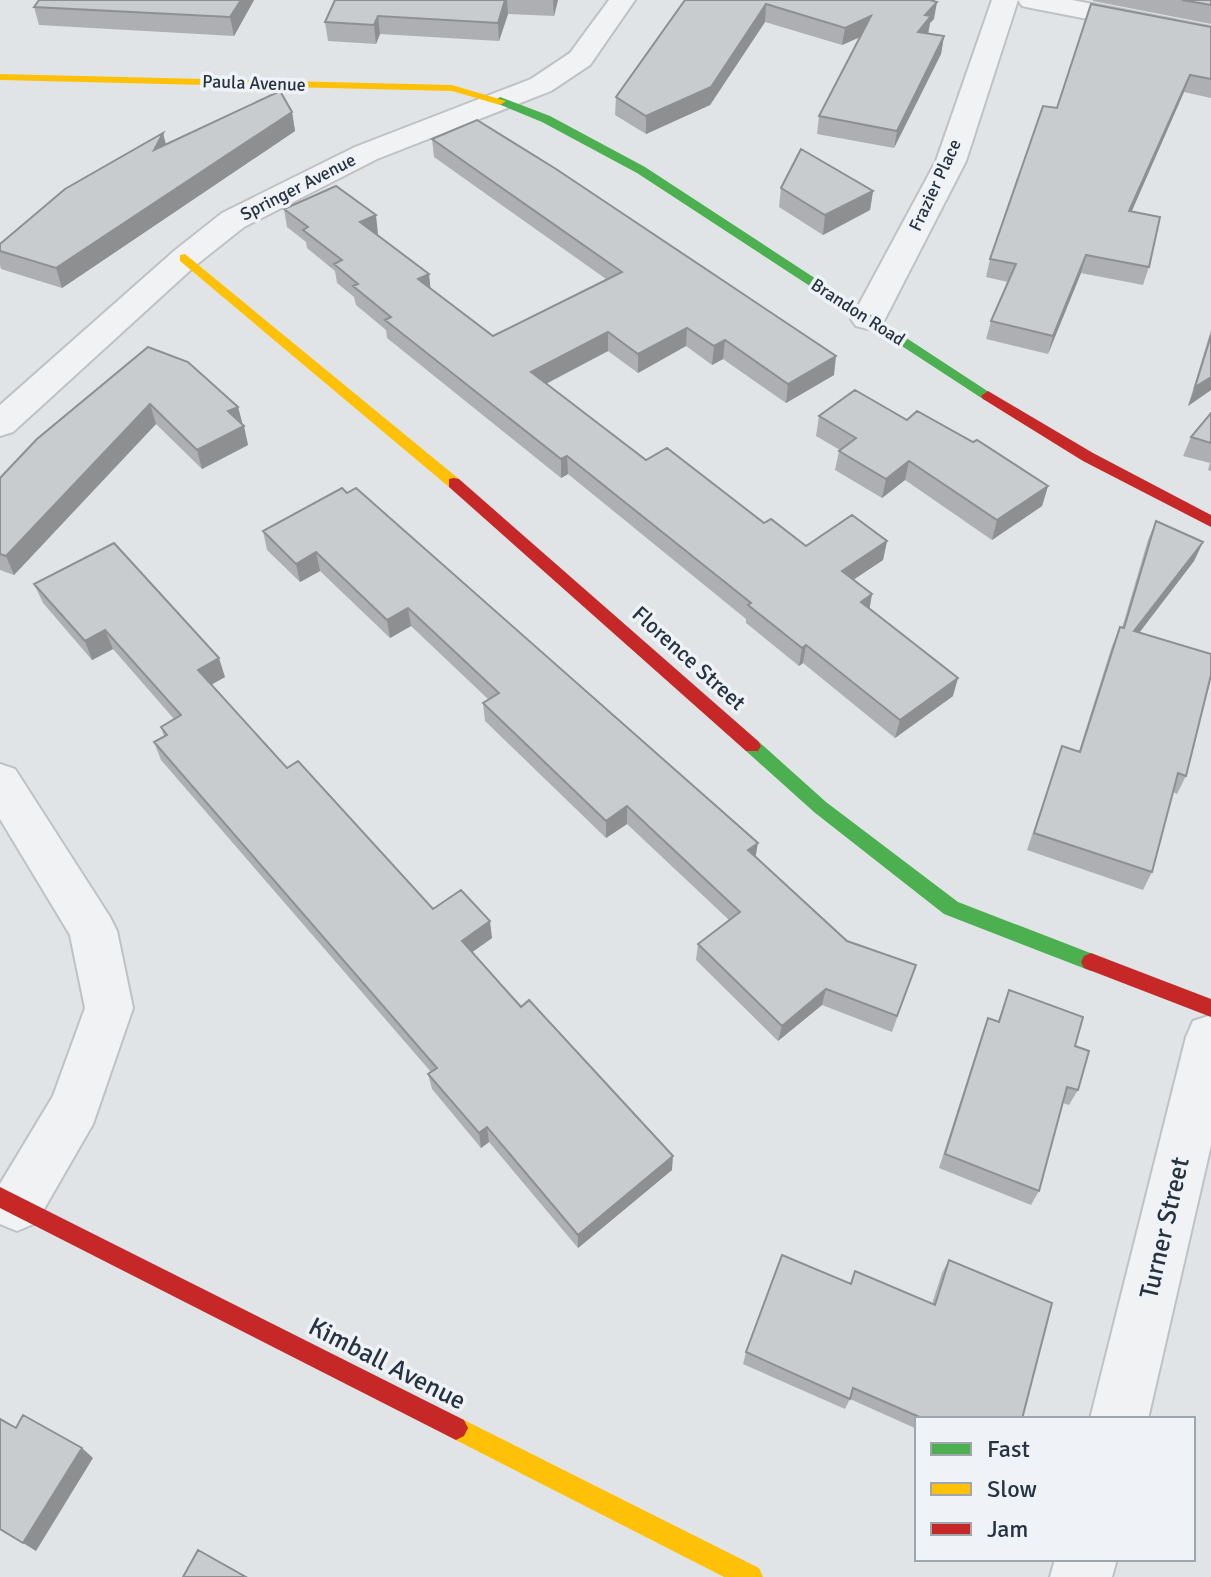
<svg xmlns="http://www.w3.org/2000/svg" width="1211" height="1577" font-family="Signika,sans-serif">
<rect width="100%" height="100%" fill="#e1e4e7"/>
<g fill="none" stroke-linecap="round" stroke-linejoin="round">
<g stroke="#bfc2c5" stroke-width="4">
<path id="street" d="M 609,0 L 635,0 L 590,65 L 551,91 L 377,159 L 244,227 L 196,265 L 13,432 L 0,436 L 0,405 L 174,251 L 222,213 L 355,147 L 531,79 L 570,53 Z
M 992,0 L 1072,0 L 1211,27 L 1211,43 L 1031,8 L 1022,6 L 1018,0 L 966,161 L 885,319 L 880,326 L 868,329 L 856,326 L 851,319 L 936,161 Z
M 0,764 L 15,769 L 110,917 L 117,931 L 133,1008 L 93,1124 L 36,1223 L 17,1231 L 0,1224 L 0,1184 L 53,1096 L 85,1008 L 70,935 L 0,819 Z
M 1211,1015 L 1211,1145 L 1148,1419 L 1090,1419 L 1186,1037 L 1193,1021 Z
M 1055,1559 L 1117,1559 L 1112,1577 L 1050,1577 Z"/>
</g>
<use href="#street" fill="#f1f2f3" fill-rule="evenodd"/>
<path fill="#4caf50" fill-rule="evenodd" d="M 500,97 L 550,116 L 645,167 L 995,396 L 988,401 L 983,399 L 637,173 L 542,122 L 496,103 L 494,101 Z
M 752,739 L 758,741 L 826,802 L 958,902 L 1098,956 L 1101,962 L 1098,968 L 1091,971 L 944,914 L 814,812 L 746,751 L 743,746 Z"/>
<path fill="#ffc107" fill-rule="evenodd" d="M 0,74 L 452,85 L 506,101 L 500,105 L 452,91 L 0,80 Z
M 185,254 L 459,479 L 459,487 L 449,487 L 180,261 L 180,255 Z
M 456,1416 L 759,1568 L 763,1577 L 724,1577 L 448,1436 L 444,1428 L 448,1420 Z"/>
<path fill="#c62828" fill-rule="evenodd" d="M 988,391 L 1093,453 L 1211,515 L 1211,527 L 1083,461 L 983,399 L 981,396 Z
M 454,478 L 459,479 L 758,741 L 761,746 L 758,751 L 746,751 L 449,487 L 449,479 Z
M 1091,953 L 1211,999 L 1211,1017 L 1084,968 L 1081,962 L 1084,956 Z
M 0,1187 L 464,1420 L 468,1428 L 464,1436 L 456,1440 L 448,1436 L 0,1208 Z"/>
</g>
<path fill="#adafb2" d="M 254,0 L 234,36 L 39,25 L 34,7 Z
M 335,0 L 558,0 L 554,16 L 508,14 L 499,41 L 380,34 L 376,44 L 328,41 L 325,22 Z
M 685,0 L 930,0 L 934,19 L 930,23 L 928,34 L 944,36 L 941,54 L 894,148 L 817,134 L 819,116 L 860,37 L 842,45 L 765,22 L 710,105 L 646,134 L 615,115 L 616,97 Z
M 1093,0 L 1211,0 L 1211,24 L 1093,1 Z
M 1211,27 L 1211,98 L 1184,92 L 1131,212 L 1149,267 L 1143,285 L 1081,273 L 1048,354 L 986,339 L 991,321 L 1008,282 L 986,277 L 990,259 L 1057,108 Z
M 292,112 L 295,131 L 62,288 L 1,269 L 0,265 L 0,244 L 166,144 Z
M 432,139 L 834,375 L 786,403 L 723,359 L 712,365 L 686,346 L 638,373 L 608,351 L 546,384 L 646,460 L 806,546 L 887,541 L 883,560 L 853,580 L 872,594 L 869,609 L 953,696 L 895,738 L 803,663 L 799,666 L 746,623 L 746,619 L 568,474 L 561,478 L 387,338 L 386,330 L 356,305 L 354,297 L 337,283 L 335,271 L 307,248 L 306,242 L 287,227 L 284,209 L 378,234 L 376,234 L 429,274 L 430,289 L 493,336 L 606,279 L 434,157 Z
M 781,188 L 873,191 L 870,210 L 823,235 L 779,207 Z
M 1211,330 L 1211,390 L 1188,406 Z
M 148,347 L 238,407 L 248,445 L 202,469 L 156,424 L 14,575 L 0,570 L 0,478 Z
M 1211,413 L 1211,471 L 1208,470 L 1210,463 L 1183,456 L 1191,437 Z
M 819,416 L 907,420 L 1048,486 L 1042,506 L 992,540 L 905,480 L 882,498 L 835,470 L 839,451 L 840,450 L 816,436 Z
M 342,488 L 756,857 L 847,941 L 916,965 L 892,1032 L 822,1005 L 778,1041 L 696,960 L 698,944 L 729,920 L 627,824 L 606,838 L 485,721 L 483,703 L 488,699 L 411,626 L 390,638 L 320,571 L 300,582 L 267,550 L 263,531 Z
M 1156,521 L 1203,542 L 1194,561 L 1139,633 L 1186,776 L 1177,794 L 1173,792 L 1152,872 L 1143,890 L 1027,850 L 1062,746 L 1079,751 L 1112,646 L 1120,627 L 1122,628 L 1148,540 Z
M 34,584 L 225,677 L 211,684 L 287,768 L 433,909 L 492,938 L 472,952 L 672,1170 L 578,1248 L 489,1142 L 481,1148 L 432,1089 L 428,1074 L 431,1072 L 161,760 L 154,742 L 164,736 L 161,727 L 174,719 L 113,649 L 92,660 L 43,603 Z
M 1009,990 L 1075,1046 L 1078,1090 L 1069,1105 L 1063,1103 L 1039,1191 L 1031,1205 L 939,1168 L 982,1034 L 988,1018 L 998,1021 Z
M 949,1260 L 1022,1419 L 917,1419 L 917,1429 L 850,1399 L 845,1409 L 743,1364 L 746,1352 L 850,1284 L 855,1271 L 932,1304 L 942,1273 Z"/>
<path fill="#8d8f91" d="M 241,0 L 254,0 L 234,36 L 230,17 Z
M 505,0 L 507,0 L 508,14 L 499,41 L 498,23 Z
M 553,0 L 558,0 L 554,16 Z
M 937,2 L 934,19 L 930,23 L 928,34 L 918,32 L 925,15 Z
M 766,4 L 765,22 L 710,105 L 646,134 L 646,116 Z
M 378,16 L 380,34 L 376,44 L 374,25 Z
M 871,16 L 869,33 L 842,45 L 845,28 Z
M 944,36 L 941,54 L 894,148 L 897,131 Z
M 1190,75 L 1184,92 L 1124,229 L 1129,211 Z
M 292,112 L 295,131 L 62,288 L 56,268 Z
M 163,133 L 168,152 L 154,150 Z
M 873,191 L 870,210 L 823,235 L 825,215 Z
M 376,215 L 378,234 L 363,241 L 360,222 Z
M 1086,255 L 1081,273 L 1048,354 L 1053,336 Z
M 429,274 L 431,293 L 418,279 Z
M 687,328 L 686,346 L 638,373 L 638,354 Z
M 608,332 L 608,351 L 532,391 L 531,372 Z
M 725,340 L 723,359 L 712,365 L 714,346 Z
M 836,356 L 834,375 L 786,403 L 788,384 Z
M 1211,377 L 1211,390 L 1188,406 L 1195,387 Z
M 150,404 L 156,424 L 14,575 L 6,556 Z
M 238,407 L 243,426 L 228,411 Z
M 244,426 L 248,445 L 202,469 L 197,450 Z
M 567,456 L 568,474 L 561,478 L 561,459 Z
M 909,461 L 905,480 L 882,498 L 886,479 Z
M 1048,486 L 1042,506 L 992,540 L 997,520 Z
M 887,541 L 883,560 L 838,590 L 842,571 Z
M 1203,542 L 1194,561 L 1126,650 L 1134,631 Z
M 316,552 L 320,571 L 300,582 L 296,564 Z
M 872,594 L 869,612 L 861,602 Z
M 408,608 L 411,626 L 390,638 L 387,620 Z
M 105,630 L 113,649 L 92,660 L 85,641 Z
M 806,645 L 803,663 L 799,666 L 802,648 Z
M 219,658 L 225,677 L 204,689 L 198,670 Z
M 958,678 L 953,696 L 895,738 L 900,720 Z
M 627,806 L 627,824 L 606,838 L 606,821 Z
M 758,843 L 755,860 L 748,850 Z
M 490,921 L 492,938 L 464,958 L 462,941 Z
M 826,989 L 822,1005 L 778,1041 L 782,1026 Z
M 487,1127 L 489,1142 L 481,1148 L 479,1133 Z
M 673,1156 L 672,1170 L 578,1248 L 578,1235 Z
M 82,1448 L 93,1458 L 36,1551 L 23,1543 Z"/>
<path fill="#c9cccf" stroke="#8d8f91" stroke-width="2" d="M 39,0 L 241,0 L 230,17 L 34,7 Z
M 335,0 L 505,0 L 498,23 L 378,16 L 374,25 L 325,22 Z
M 685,0 L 930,0 L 937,2 L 925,15 L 931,16 L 918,32 L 944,36 L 897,131 L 819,116 L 871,16 L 845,28 L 766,4 L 711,87 L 646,116 L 616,97 Z
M 1182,0 L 1211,0 L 1211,5 Z
M 1091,4 L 1211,27 L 1211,79 L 1190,75 L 1129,211 L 1160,217 L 1149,267 L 1086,255 L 1053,336 L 991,321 L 1016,264 L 990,259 L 1043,106 L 1057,108 Z
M 280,91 L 292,112 L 56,268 L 0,251 L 0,244 L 65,189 L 163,133 L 154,150 Z
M 477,120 L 556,169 L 836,356 L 788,384 L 725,340 L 714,346 L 687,328 L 638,354 L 608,332 L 531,372 L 646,460 L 667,448 L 764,523 L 771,519 L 806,546 L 852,515 L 887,541 L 842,571 L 872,594 L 861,602 L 958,678 L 900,720 L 806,645 L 802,648 L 748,605 L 751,603 L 567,456 L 561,459 L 385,320 L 391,317 L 353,286 L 358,284 L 334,264 L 342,260 L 303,230 L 308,227 L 284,209 L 336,186 L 376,215 L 360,222 L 429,274 L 418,279 L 493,336 L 622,272 L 432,139 Z
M 801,149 L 873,191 L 825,215 L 781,188 Z
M 1211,335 L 1211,377 L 1195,387 Z
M 148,347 L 188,362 L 238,407 L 228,411 L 244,426 L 197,450 L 150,404 L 6,556 L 0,554 L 0,478 L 37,439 Z
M 855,390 L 907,420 L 917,411 L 973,442 L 977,440 L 1048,486 L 997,520 L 909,461 L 886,479 L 839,451 L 856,438 L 819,416 Z
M 1211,413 L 1211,443 L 1191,437 Z
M 342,488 L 347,493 L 356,488 L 758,843 L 748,850 L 847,941 L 916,965 L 897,1016 L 826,989 L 782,1026 L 698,944 L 740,912 L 627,806 L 606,821 L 483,703 L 499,693 L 408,608 L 387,620 L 316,552 L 296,564 L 263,531 Z
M 1156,521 L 1203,542 L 1134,631 L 1211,654 L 1211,675 L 1186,776 L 1178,773 L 1152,872 L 1034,833 L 1062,746 L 1080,752 L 1120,627 L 1124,628 Z
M 114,543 L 219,658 L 198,670 L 287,768 L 298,761 L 433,909 L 461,890 L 490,921 L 462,941 L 521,1007 L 529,1000 L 673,1156 L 578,1235 L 487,1127 L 479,1133 L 428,1074 L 437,1068 L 154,742 L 167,735 L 161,727 L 181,715 L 105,630 L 85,641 L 34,584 Z
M 1009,990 L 1083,1017 L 1075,1046 L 1089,1051 L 1078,1090 L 1067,1087 L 1039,1191 L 945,1154 L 988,1018 L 999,1022 Z
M 782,1255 L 851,1284 L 855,1271 L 935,1305 L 949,1260 L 1052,1303 L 1022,1419 L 924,1419 L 853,1388 L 850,1399 L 746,1352 Z
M 23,1415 L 82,1448 L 23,1543 L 0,1529 L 0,1419 L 16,1428 Z
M 198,1550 L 246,1577 L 183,1577 Z"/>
<g text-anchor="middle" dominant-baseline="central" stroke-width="7" stroke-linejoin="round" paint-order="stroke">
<g font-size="18" fill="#283341" stroke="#eff3f7">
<text transform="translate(254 83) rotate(2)">Paula Avenue</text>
<text transform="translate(935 185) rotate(-65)">Frazier Place</text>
<text transform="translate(298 187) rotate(-27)">Springer Avenue</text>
<text transform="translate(858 312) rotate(33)">Brandon Road</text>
</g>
<g font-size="22" fill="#283341" stroke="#eff3f7">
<text transform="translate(689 658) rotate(42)">Florence Street</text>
</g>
<g font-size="26" fill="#283341" stroke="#eff3f7">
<text transform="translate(1165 1228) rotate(-77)">Turner Street</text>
<text transform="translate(387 1364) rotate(27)">Kimball Avenue</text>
</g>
</g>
<rect x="915" y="1417" width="280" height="144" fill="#eff3f7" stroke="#9fa6ae" stroke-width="2"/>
<rect x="931" y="1443" width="40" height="12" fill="#4caf50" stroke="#9fa6ae" stroke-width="2"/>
<text x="987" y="1457" font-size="24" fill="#283341">Fast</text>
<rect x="931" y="1483" width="40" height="12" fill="#ffc107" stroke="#9fa6ae" stroke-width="2"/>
<text x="987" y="1497" font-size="24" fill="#283341">Slow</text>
<rect x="931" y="1523" width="40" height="12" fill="#c62828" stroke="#9fa6ae" stroke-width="2"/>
<text x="987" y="1537" font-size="24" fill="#283341">Jam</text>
</svg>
